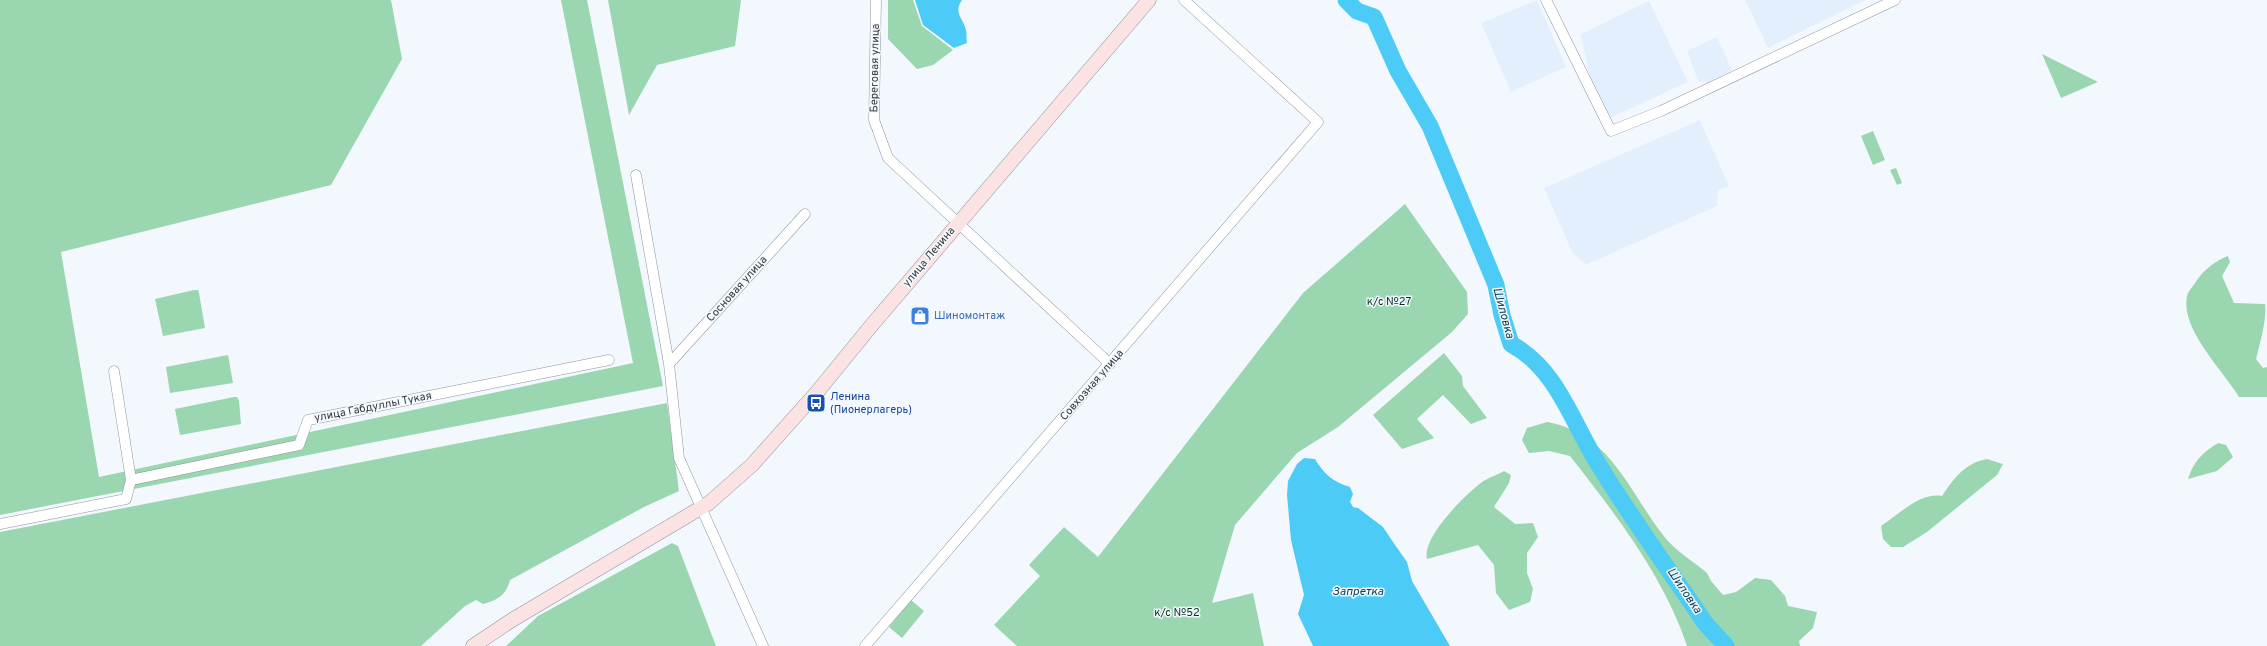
<svg xmlns="http://www.w3.org/2000/svg" width="2267" height="646" font-family="Overpass,sans-serif">
<rect width="100%" height="100%" fill="#f3f8ff"/>
<path fill="#e4effd" d="M 1537,0 L 1566,67 L 1511,92 L 1481,23 Z
M 1745,0 L 1865,0 L 1768,48 Z
M 1649,1 L 1688,82 L 1610,118 L 1589,74 L 1581,34 Z
M 1717,37 L 1732,70 L 1707,83 L 1698,81 L 1687,51 Z
M 1700,120 L 1729,186 L 1718,191 L 1717,206 L 1586,265 L 1572,252 L 1544,188 Z"/>
<path fill="#9ad6af" d="M 0,0 L 391,0 L 402,59 L 331,185 L 61,252 L 99,477 L 633,363 L 561,0 L 587,0 L 663,386 L 0,515 Z
M 608,0 L 741,0 L 735,46 L 657,65 L 629,115 Z
M 888,0 L 913,0 L 922,26 L 953,50 L 933,65 L 917,69 L 888,39 Z
M 2042,54 L 2098,82 L 2061,98 Z
M 1873,131 L 1885,160 L 1873,165 L 1861,136 Z
M 1896,168 L 1902,183 L 1897,185 L 1890,170 Z
M 1405,204 L 1467,292 L 1468,314 L 1452,332 L 1338,427 L 1297,453 L 1235,525 L 1212,603 L 1253,593 L 1264,646 L 1017,646 L 994,625 L 1040,576 L 1029,565 L 1064,527 L 1098,557 L 1303,293 Z
M 2228,256 L 2230,262 L 2222,276 L 2234,303 L 2265,304 C 2267,319 2260,343 2256,359 L 2263,368 L 2267,367 L 2267,397 L 2239,397 C 2223,370 2177,326 2188,293 C 2190,289 2195,284 2197,280 C 2205,269 2215,261 2228,256 Z
M 194,290 L 198,290 L 199,293 L 205,328 L 163,336 L 155,299 Z
M 1444,353 L 1462,376 L 1463,386 L 1487,418 L 1471,424 L 1443,395 L 1417,419 L 1434,438 L 1402,449 L 1373,415 Z
M 228,355 L 233,383 L 170,393 L 166,367 Z
M 234,397 L 237,397 L 239,401 L 241,424 L 180,435 L 175,409 Z
M 667,403 L 679,491 L 644,507 L 510,580 C 506,595 498,600 483,604 L 476,600 L 465,606 L 421,646 L 0,646 L 0,532 Z
M 1547,422 C 1610,433 1628,490 1663,535 C 1674,550 1693,561 1707,573 L 1711,581 L 1723,595 L 1736,592 L 1755,578 L 1771,580 L 1785,596 L 1788,606 L 1817,612 L 1813,628 L 1799,641 L 1800,646 L 1687,646 C 1665,578 1614,512 1570,456 L 1549,451 L 1529,453 L 1522,440 L 1527,428 Z
M 2218,443 L 2226,445 L 2233,457 L 2217,471 L 2188,479 C 2193,462 2203,452 2218,443 Z
M 1987,459 L 2003,464 L 1997,475 L 1927,532 L 1903,547 L 1891,547 L 1883,539 L 1881,526 C 1898,515 1920,492 1942,496 C 1954,478 1965,463 1987,459 Z
M 1504,471 L 1511,475 L 1509,483 L 1494,507 L 1515,524 L 1533,523 L 1538,537 L 1527,553 L 1527,573 L 1533,589 L 1530,602 L 1509,610 L 1496,593 L 1494,565 L 1478,545 L 1427,559 C 1422,537 1465,495 1482,482 C 1488,478 1497,475 1504,471 Z
M 672,543 L 678,546 L 716,646 L 506,646 L 538,616 Z
M 911,600 L 924,611 L 902,638 L 889,627 Z"/>
<path fill="#4ccbf6" d="M 915,0 L 962,0 C 953,13 963,18 966,30 C 967,33 966,39 967,43 L 954,48 L 923,25 Z
M 1304,458 L 1315,459 C 1323,473 1333,482 1350,487 L 1353,494 L 1350,502 L 1353,507 L 1358,508 L 1383,527 L 1393,542 L 1407,562 L 1412,581 L 1450,646 L 1313,646 L 1298,614 L 1304,595 L 1291,540 L 1287,495 L 1288,481 L 1297,464 Z"/>
<g fill="none" stroke-linecap="round" stroke-linejoin="round">
<path stroke="#4ccbf6" stroke-width="17" d="M 1346,0 L 1357,11 L 1374,17 L 1398,71 L 1430,126 L 1496,285 L 1502,315 L 1511,344 C 1555,368 1570,416 1594,457 C 1628,514 1668,568 1705,623 L 1726,646"/>
<g stroke="#8f959c" stroke-width="11">
<path id="street" d="M 876,0 L 874,120 L 888,158 L 1110,364
M 1546,0 L 1611,131 L 1661,111 L 1895,0
M 636,175 L 669,364 L 679,458 L 763,646
M 669,364 L 805,214
M 131,480 L 299,445 L 308,420 L 609,360
M 0,524 L 126,499 L 131,480 L 114,371
M 865,646 L 1318,122 L 1184,0"/>
</g>
<g stroke="#8f959c" stroke-width="15">
<path id="secondary" d="M 473,646 L 512,620 L 709,503 L 752,465 L 818,391 L 871,326 L 1149,0"/>
</g>
<use href="#street" stroke="#fff" stroke-width="10"/>
<use href="#secondary" stroke="#fbe3e3" stroke-width="14"/>
</g>
<defs>
<g id="shop-square" transform="scale(1)"><rect x="-9" y="-9" width="18" height="18" rx="4" fill="#3f7fe0" stroke="#f3f8ff"/><path d="M-5-2.5h2.3a2.7 3.5 0 0 1 5.4 0H5L5.5 6h-11ZM-1.5-2.5h3a1.5 2.3 0 0 0-3 0Z" fill="#fff"/></g>
<g id="bus-square" transform="scale(1)"><rect x="-9" y="-9" width="18" height="18" rx="4" fill="#1a4fb4" stroke="#f3f8ff"/><path d="M-5-6H5V4H4V6H2V4H-2V6H-4V4H-5ZM-3.5-4V0h7V-4ZM-3.5 1.2v1.5H-2V1.2ZM2 1.2v1.5H3.5V1.2Z" fill="#fff"/></g>
</defs>
<g fill-rule="evenodd">
<use href="#shop-square" x="920" y="316"/>
<use href="#bus-square" x="816" y="403"/>
</g>
<g text-anchor="middle" dominant-baseline="central" stroke-width="3" stroke-linejoin="round" paint-order="stroke">
<g font-size="11" fill="#35383b" stroke="#f3f8ff">
<text transform="translate(875 68) rotate(-89)">Береговая улица</text>
<text transform="translate(929 257) rotate(-50)">улица Ленина</text>
<text transform="translate(737 289) rotate(-48)">Сосновая улица</text>
<text transform="translate(1092 385) rotate(-49)">Совхозная улица</text>
<text transform="translate(373 407) rotate(-11)">улица Габдуллы Тукая</text>
</g>
<g font-size="11" fill="#07321c" stroke="#f3f8ff">
<text x="1389" y="302">к/с №27</text>
<text x="1177" y="613">к/с №52</text>
</g>
<g font-size="11" fill="#366cbe" stroke="#f3f8ff" text-anchor="start">
<text x="934" y="316">Шиномонтаж</text>
</g>
<g font-size="11" fill="#164399" stroke="#f3f8ff" text-anchor="start">
<text x="830" y="397">Ленина<tspan x="830" dy="13">(Пионерлагерь)</tspan></text>
</g>
<g font-size="12" font-style="italic" fill="#094253" stroke="#f3f8ff">
<text transform="translate(1503 313) rotate(75)">Шиловка</text>
<text transform="translate(1684 591) rotate(56)">Шиловка</text>
<text x="1358" y="592">Запретка</text>
</g>
</g>
</svg>
